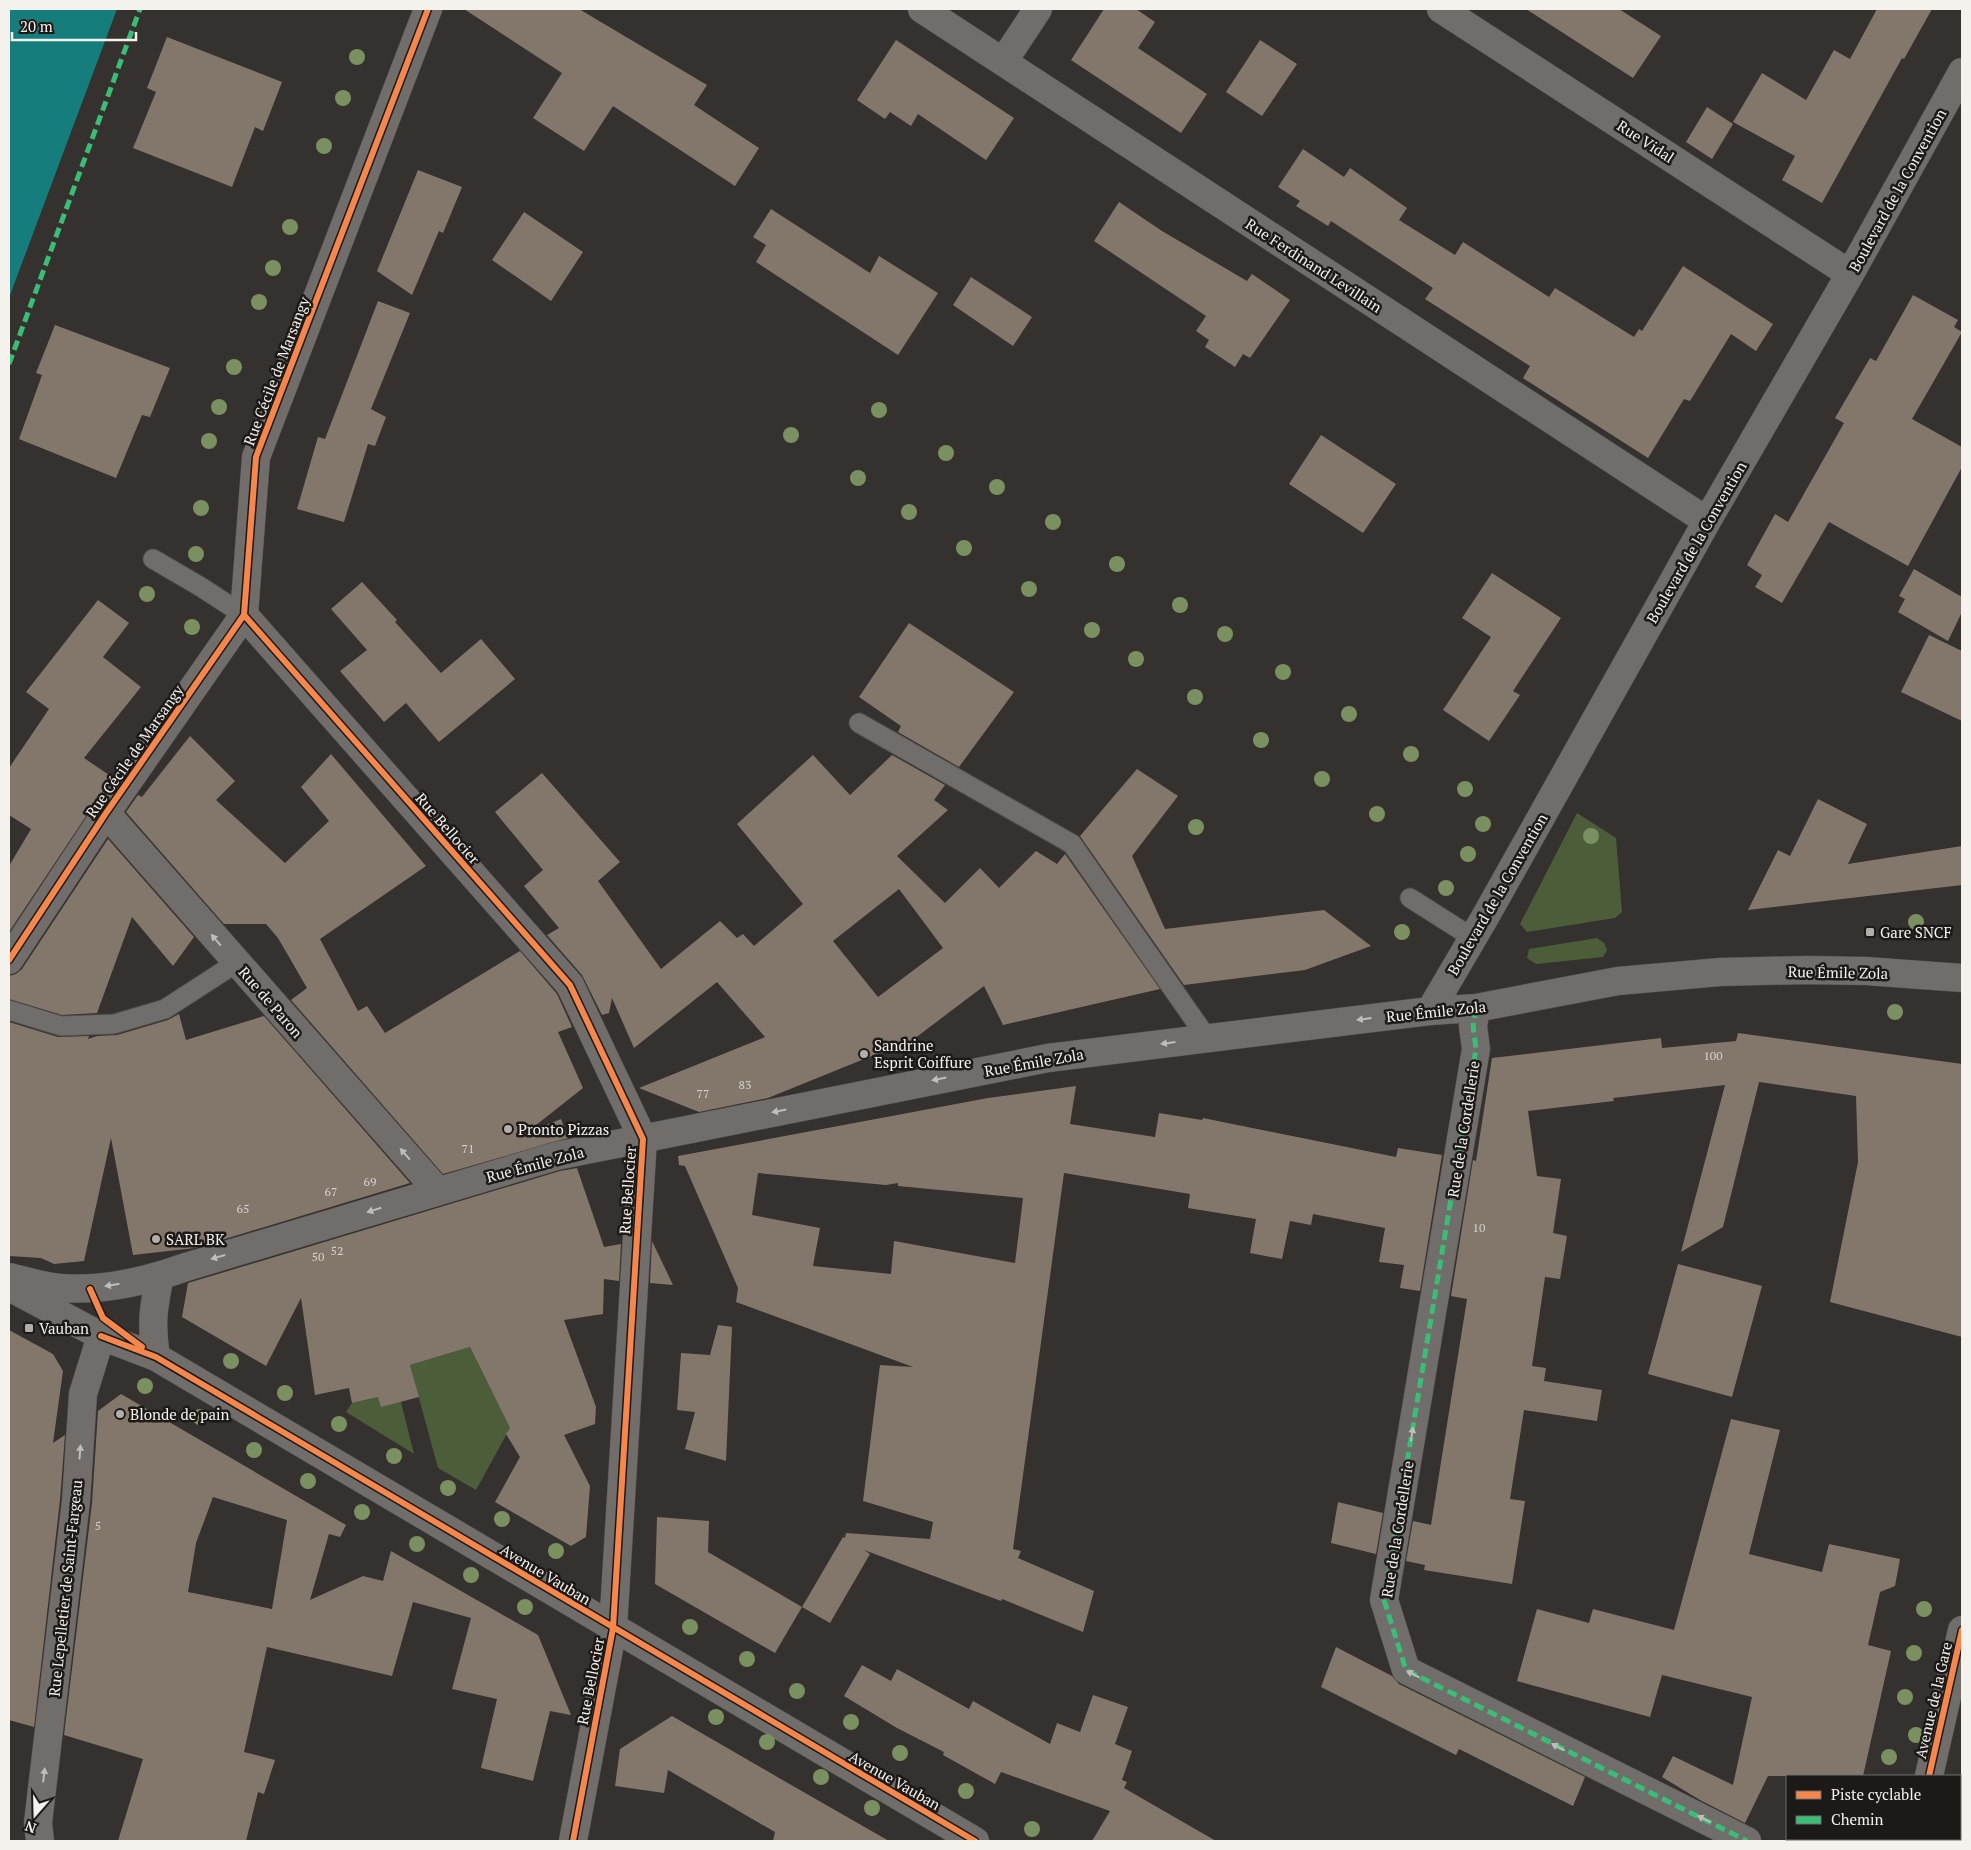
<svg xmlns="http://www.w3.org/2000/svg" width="1971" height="1850" font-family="'PT Serif',serif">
<rect width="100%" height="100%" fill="#35312e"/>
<path fill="#4c5d3a" d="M 1577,813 L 1616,838 L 1622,912 L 1615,918 L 1527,932 L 1520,924 Z
M 1597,938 L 1604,943 L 1607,950 L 1603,957 L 1536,964 L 1527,958 L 1529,949 Z
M 470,1347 L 510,1428 L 476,1490 L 438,1468 L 410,1365 Z
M 378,1397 L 401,1402 L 414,1454 L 346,1412 L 352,1403 Z"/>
<path fill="#157d7c" d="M 9,9 L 117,9 L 9,298 Z"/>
<path fill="#83776c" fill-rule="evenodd" d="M 464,9 L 579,9 L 707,85 L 694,105 L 759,148 L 735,186 L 613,106 L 584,151 L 533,118 L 562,73 Z
M 1104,9 L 1136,9 L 1155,22 L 1138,48 L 1207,94 L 1181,133 L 1071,60 Z
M 1526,9 L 1619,9 L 1661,36 L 1633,78 Z
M 1877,9 L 1932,9 L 1904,59 L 1902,58 L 1822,203 L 1782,180 L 1795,156 L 1733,122 L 1762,73 L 1806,100 L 1834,50 L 1850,59 Z
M 167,37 L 282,82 L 263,131 L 255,127 L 232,187 L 133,148 L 156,92 L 147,88 Z
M 896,40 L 1014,118 L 986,160 L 918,114 L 911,126 L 890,112 L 885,119 L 857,100 Z
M 1260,40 L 1297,64 L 1262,116 L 1226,92 Z
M 1707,107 L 1733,124 L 1712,159 L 1686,142 Z
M 1303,149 L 1344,177 L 1350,168 L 1407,208 L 1399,220 L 1455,255 L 1463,242 L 1549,297 L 1555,288 L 1634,337 L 1639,329 L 1642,331 L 1683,266 L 1773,324 L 1756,351 L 1731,334 L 1690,401 L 1684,399 L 1648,458 L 1523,378 L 1530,366 L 1425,299 L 1433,288 L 1331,221 L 1328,226 L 1296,206 L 1300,201 L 1278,187 Z
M 418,170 L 462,187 L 443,233 L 439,231 L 412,295 L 377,271 Z
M 1119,202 L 1162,231 L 1247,281 L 1252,274 L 1290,300 L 1250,358 L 1243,354 L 1235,367 L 1205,347 L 1209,340 L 1196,331 L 1206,316 L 1094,241 Z
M 771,209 L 870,273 L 879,256 L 938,293 L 898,355 L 756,262 L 766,245 L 753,237 Z
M 524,212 L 583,252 L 551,301 L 492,260 Z
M 971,277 L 1032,317 L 1013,346 L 953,305 Z
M 1913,295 L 1958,320 L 1954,327 L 1962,332 L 1912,419 L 1962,447 L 1962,467 L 1908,566 L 1829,522 L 1782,603 L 1755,587 L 1762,575 L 1747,565 L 1775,514 L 1788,522 L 1844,423 L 1835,418 L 1870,358 L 1876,361 Z
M 378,301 L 410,313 L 371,409 L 386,417 L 375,446 L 368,444 L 344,522 L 297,509 L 318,437 L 325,439 Z
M 55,325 L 170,368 L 150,417 L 142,415 L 116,478 L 19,439 L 42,375 L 36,373 Z
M 1321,435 L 1396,484 L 1363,533 L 1289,484 Z
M 1914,569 L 1962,597 L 1962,612 L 1948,641 L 1898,612 L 1905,599 L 1899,596 Z
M 1492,573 L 1561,618 L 1513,691 L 1520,695 L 1489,741 L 1443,710 L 1491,637 L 1462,618 Z
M 362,582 L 397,620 L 395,622 L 441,673 L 481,639 L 515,679 L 439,742 L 406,703 L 384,722 L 340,671 L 367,650 L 331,609 Z
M 98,600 L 129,623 L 103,657 L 141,687 L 84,758 L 112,777 L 9,932 L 9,866 L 31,829 L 9,815 L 9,768 L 49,709 L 26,692 Z
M 909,623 L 1014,692 L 959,767 L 898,732 L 901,726 L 859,697 Z
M 1929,635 L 1962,651 L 1962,721 L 1901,692 Z
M 190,736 L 235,781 L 216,800 L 285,863 L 329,821 L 301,787 L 331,754 L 426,866 L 320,939 L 358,1011 L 367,1006 L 385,1033 L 520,951 L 557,994 L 572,1027 L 558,1032 L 583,1088 L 526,1133 L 561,1119 L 568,1138 L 443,1174 L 291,1000 L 307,988 L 278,938 L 266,924 L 224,924 L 126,812 L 138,795 L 142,797 Z
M 813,755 L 850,795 L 892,755 L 945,785 L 934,800 L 948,810 L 897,856 L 945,903 L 980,868 L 999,888 L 1036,851 L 1057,864 L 1065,854 L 1160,989 L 1003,1025 L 984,986 L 902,1048 L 874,1055 L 768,1098 L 699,1112 L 639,1088 L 765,1037 L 717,982 L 634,1048 L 612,998 L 609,1013 L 602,1015 L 582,975 L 547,935 L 559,928 L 524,886 L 543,870 L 495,812 L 542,773 L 620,862 L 598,881 L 661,969 L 720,921 L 737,938 L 743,934 L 754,946 L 803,904 L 737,824 ZM 899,889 L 943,948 L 878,997 L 833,941 Z
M 1137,769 L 1178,796 L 1132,856 L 1165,929 L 1324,910 L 1371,946 L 1305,970 L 1184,985 L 1080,836 Z
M 1818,799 L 1867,824 L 1848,864 L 1962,846 L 1962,885 L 1748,910 L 1778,850 L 1790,856 Z
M 108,839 L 194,937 L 173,966 L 132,917 L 97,1013 L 62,1015 L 9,999 L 9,976 L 16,974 L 22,969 Z
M 179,1014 L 186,1040 L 264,1016 L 410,1183 L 195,1248 L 133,1255 L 111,1138 L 84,1261 L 54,1264 L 41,1258 L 9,1256 L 9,1022 L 58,1037 L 89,1036 L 88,1039 L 97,1036 L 117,1035 L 168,1020 Z
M 1738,1033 L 1962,1064 L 1962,1337 L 1830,1302 L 1858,1162 L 1856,1096 L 1759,1082 L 1723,1227 L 1681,1252 L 1725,1085 L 1613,1098 L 1614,1101 L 1528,1111 L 1537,1176 L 1561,1179 L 1553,1233 L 1567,1236 L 1560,1279 L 1545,1277 L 1532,1366 L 1546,1368 L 1544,1381 L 1602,1390 L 1597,1421 L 1524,1410 L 1510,1499 L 1525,1501 L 1512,1584 L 1424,1570 L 1425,1565 L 1406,1561 L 1413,1521 L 1431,1525 L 1467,1299 L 1451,1296 L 1473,1160 L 1476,1161 L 1492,1058 L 1661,1038 L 1662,1048 L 1736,1041 Z
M 1076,1086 L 1070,1124 L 1155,1137 L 1159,1113 L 1202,1120 L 1203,1118 L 1396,1157 L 1398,1148 L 1442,1155 L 1420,1291 L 1400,1288 L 1404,1265 L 1379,1262 L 1385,1228 L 1313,1214 L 1311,1225 L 1290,1221 L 1282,1259 L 1250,1253 L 1256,1219 L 1188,1208 L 1190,1194 L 1064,1173 L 1013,1549 L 1021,1551 L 1018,1558 L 1094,1591 L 1083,1632 L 1002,1599 L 1001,1601 L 864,1550 L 870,1554 L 830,1623 L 802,1607 L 843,1537 L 845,1538 L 846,1533 L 930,1539 L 933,1522 L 863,1501 L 880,1365 L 913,1367 L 736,1302 L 738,1288 L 685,1166 L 679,1165 L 678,1156 L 988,1098 ZM 758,1173 L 886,1185 L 898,1183 L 898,1186 L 1023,1198 L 1015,1263 L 894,1241 L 891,1274 L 813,1266 L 820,1228 L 752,1215 Z
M 577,1168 L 604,1247 L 621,1244 L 619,1281 L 604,1279 L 603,1314 L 564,1320 L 596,1407 L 595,1424 L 564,1435 L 590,1486 L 586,1537 L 571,1546 L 495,1502 L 520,1457 L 506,1434 L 510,1428 L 470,1347 L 410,1365 L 419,1397 L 381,1407 L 378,1397 L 352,1403 L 349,1388 L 315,1395 L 301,1298 L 266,1366 L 182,1317 L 188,1283 L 560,1171 Z
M 652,1241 L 673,1285 L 650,1283 Z
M 1678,1264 L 1762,1286 L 1732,1397 L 1648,1374 Z
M 718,1325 L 732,1327 L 726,1461 L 685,1449 L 695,1412 L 677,1410 L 681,1353 L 710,1355 Z
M 9,1330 L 53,1354 L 63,1371 L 53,1443 L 65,1435 L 60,1500 L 34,1727 L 9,1720 Z
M 121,1394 L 346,1525 L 340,1537 L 329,1534 L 310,1600 L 363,1576 L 383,1581 L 391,1551 L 538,1635 L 571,1715 L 550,1711 L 533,1781 L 481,1768 L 497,1699 L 452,1689 L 471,1618 L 413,1602 L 392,1676 L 267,1647 L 244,1752 L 275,1760 L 264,1794 L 258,1792 L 246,1841 L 118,1841 L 143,1759 L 64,1735 L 92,1503 L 98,1411 ZM 213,1497 L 287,1520 L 272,1609 L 188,1592 L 196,1543 Z
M 1731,1419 L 1780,1430 L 1749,1554 L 1822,1572 L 1829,1544 L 1900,1559 L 1895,1586 L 1880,1592 L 1868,1645 L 1891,1651 L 1863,1776 L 1768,1776 L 1745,1823 L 1700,1800 L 1662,1777 L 1673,1756 L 1733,1785 L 1752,1697 L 1662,1675 L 1650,1717 L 1517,1681 L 1537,1609 L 1589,1623 L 1593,1609 L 1674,1630 Z
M 1338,1502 L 1383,1513 L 1376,1554 L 1331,1543 Z
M 657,1517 L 709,1521 L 708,1552 L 802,1607 L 775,1653 L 655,1584 Z
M 1336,1647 L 1392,1676 L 1399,1684 L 1585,1777 L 1573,1806 L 1459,1749 L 1456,1755 L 1321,1687 Z
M 862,1665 L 891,1681 L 897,1669 L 969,1709 L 973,1701 L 1050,1744 L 1057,1723 L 1080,1732 L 1093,1695 L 1128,1707 L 1115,1744 L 1132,1751 L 1122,1780 L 1127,1782 L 1124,1788 L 1216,1841 L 1092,1841 L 1110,1811 L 1001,1772 L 995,1784 L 943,1755 L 944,1752 L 897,1728 L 844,1696 Z
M 672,1716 L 786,1782 L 889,1841 L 773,1841 L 775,1832 L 668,1770 L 664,1793 L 615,1786 L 620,1749 Z"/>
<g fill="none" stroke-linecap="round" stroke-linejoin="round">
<g stroke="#504d4a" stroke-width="21">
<path id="lane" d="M 153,559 L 201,587 L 244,615
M 859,723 L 1072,844 L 1207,1038
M 1410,898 L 1473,938
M 9,1010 L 61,1026 L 114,1024 L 165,1009 L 236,963"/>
</g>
<g stroke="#504d4a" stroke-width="29">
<path id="street" d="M 922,9 L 1707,521
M 1441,9 L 1850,274
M 1003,62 L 1038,9
M 244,615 L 570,985 L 643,1139
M 106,813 L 437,1190
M 9,960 L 106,813 L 244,615 L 256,457 L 428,9
M 1476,1008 L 1473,1026 L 1476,1049 L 1384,1600 L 1406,1670 L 1747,1841
M 1430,1011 L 1484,919 L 1707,521 L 1850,274 L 1962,72
M 40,1841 L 38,1823 L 76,1501 L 83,1394 L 101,1336"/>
</g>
<g stroke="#504d4a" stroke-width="29">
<path id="secondary" d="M 9,1277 C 26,1281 44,1287 62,1288 C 103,1291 147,1281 186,1267 L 556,1156 L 1048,1058 L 1430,1011 L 1476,1008 L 1618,981 L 1720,972 L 1807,970 L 1866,971 L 1962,978
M 9,1287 L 101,1336 L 156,1357 L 975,1841
M 156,1357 C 151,1323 153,1309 160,1276
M 1929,1776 L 1962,1630
M 573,1841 L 613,1628 L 643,1139
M 1913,1841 L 1914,1839"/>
</g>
<use href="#lane" stroke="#706d6a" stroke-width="19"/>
<use href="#street" stroke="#706d6a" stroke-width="28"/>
<use href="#secondary" stroke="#706d6a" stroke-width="28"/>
<path stroke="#3abd76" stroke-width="5" stroke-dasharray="10 5" stroke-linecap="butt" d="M 9,364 L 140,9
M 1476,1008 L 1473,1026 L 1476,1049 L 1384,1600 L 1406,1670 L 1747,1841"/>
<g stroke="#1d1917" stroke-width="9">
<path id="cycleway" d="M 244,615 L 570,985 L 643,1139 L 613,1628 L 573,1841
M 9,960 L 106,813 L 244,615 L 256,457 L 428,9
M 90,1289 L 103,1318 L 142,1347
M 101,1336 L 156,1357 L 173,1367 L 975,1841
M 1929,1776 L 1962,1630"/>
</g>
<use href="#cycleway" stroke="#f5874c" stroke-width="6"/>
</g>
<g fill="#7b9060">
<circle cx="357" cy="57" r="8"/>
<circle cx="343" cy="98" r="8"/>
<circle cx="324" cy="146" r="8"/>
<circle cx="290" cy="227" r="8"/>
<circle cx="273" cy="268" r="8"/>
<circle cx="259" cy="302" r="8"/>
<circle cx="234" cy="367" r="8"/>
<circle cx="219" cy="407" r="8"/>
<circle cx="879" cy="410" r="8"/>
<circle cx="791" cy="435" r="8"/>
<circle cx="209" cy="441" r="8"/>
<circle cx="946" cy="453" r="8"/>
<circle cx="858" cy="478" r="8"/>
<circle cx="997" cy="487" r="8"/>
<circle cx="201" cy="508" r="8"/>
<circle cx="909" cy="512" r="8"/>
<circle cx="1053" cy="522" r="8"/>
<circle cx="964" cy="548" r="8"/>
<circle cx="196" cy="554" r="8"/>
<circle cx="1117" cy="564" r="8"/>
<circle cx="1029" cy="589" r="8"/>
<circle cx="147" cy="594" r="8"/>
<circle cx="1180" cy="605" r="8"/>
<circle cx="192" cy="627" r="8"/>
<circle cx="1092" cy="630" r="8"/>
<circle cx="1225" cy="634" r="8"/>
<circle cx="1136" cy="659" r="8"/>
<circle cx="1283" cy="672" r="8"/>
<circle cx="1195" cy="697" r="8"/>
<circle cx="1349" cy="714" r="8"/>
<circle cx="1261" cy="740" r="8"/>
<circle cx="1411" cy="754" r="8"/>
<circle cx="1322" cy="779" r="8"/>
<circle cx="1465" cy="789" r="8"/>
<circle cx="1377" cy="814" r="8"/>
<circle cx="1483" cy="824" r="8"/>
<circle cx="1196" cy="827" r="8"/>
<circle cx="1591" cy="836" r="8"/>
<circle cx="1468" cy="854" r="8"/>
<circle cx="1446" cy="888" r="8"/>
<circle cx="1916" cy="922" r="8"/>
<circle cx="1402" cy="932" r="8"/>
<circle cx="1895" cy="1012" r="8"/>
<circle cx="231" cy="1361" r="8"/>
<circle cx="145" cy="1386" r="8"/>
<circle cx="285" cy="1393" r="8"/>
<circle cx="200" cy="1417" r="8"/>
<circle cx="339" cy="1424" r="8"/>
<circle cx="254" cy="1450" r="8"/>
<circle cx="394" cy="1456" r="8"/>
<circle cx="308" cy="1481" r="8"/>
<circle cx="448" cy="1488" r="8"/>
<circle cx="362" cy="1512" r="8"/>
<circle cx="502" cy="1519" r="8"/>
<circle cx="417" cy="1544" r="8"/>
<circle cx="556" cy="1551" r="8"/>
<circle cx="471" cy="1575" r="8"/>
<circle cx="525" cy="1607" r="8"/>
<circle cx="1924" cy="1609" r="8"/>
<circle cx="690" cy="1627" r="8"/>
<circle cx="1914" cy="1653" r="8"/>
<circle cx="747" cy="1659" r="8"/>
<circle cx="797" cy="1691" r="8"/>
<circle cx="1905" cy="1697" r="8"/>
<circle cx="716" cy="1717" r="8"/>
<circle cx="851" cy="1722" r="8"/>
<circle cx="1916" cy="1735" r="8"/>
<circle cx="767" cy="1742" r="8"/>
<circle cx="900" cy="1753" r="8"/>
<circle cx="1889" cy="1757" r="8"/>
<circle cx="821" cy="1777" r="8"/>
<circle cx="966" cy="1791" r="8"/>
<circle cx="872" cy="1808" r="8"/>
<circle cx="1032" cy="1829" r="8"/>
</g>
<defs><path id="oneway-solid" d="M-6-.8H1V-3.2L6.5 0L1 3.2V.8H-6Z" transform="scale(1.25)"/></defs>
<g fill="#c0bcb9">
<use href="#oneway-solid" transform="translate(216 940) rotate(-131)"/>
<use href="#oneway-solid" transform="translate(1364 1019) rotate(173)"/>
<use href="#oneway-solid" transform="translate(1168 1043) rotate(173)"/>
<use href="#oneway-solid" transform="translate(939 1079) rotate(169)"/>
<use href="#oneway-solid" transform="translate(779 1111) rotate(169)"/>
<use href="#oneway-solid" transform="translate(405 1154) rotate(-131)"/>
<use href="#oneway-solid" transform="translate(374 1210) rotate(163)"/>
<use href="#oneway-solid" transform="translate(218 1257) rotate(164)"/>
<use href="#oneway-solid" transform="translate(112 1285) rotate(171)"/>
<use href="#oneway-solid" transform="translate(1412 1434) rotate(-81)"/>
<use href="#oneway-solid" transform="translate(80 1452) rotate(-86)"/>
<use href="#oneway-solid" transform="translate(1413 1674) rotate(-152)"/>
<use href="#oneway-solid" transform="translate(1558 1747) rotate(-153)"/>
<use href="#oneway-solid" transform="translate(44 1775) rotate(-83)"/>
<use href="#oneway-solid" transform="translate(1704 1819) rotate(-153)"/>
</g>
<g fill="#b2aeaa" stroke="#1d1917" stroke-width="2">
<rect x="1865" y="927" width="10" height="10" rx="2.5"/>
<circle cx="864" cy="1054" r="5"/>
<circle cx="508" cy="1129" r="5"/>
<circle cx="156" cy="1239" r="5"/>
<rect x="24" y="1323" width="10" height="10" rx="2.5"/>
<circle cx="120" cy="1414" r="5"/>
</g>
<g text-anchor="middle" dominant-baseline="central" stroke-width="5" stroke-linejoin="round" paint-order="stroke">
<g font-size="12" fill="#d8d2cd">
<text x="1713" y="1055">100</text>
<text x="745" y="1084">83</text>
<text x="703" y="1093">77</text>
<text x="468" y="1148">71</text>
<text x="370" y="1181">69</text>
<text x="331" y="1191">67</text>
<text x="243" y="1208">65</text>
<text x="1479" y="1227">10</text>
<text x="337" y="1250">52</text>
<text x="318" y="1256">50</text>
<text x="98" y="1525">5</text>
</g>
<g font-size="15" fill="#f5f1ed" stroke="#1d1917">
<text transform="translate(1646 141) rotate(33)">Rue Vidal</text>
<text transform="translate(1897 190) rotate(-61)">Boulevard de la Convention</text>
<text transform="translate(1314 265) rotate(33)">Rue Ferdinand Levillain</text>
<text transform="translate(276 371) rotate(-69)">Rue Cécile de Marsangy</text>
<text transform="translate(1696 542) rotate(-60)">Boulevard de la Convention</text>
<text transform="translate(134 751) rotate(-55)">Rue Cécile de Marsangy</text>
<text transform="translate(448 828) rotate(49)">Rue Bellocier</text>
<text transform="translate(1497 894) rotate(-60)">Boulevard de la Convention</text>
<text transform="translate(1838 972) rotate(1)">Rue Émile Zola</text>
<text transform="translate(271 1002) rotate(49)">Rue de Paron</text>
<text transform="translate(1436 1011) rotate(-6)">Rue Émile Zola</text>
<text transform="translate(1034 1062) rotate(-10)">Rue Émile Zola</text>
<text transform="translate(1463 1129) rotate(-81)">Rue de la Cordellerie</text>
<text transform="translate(535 1164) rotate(-15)">Rue Émile Zola</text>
<text transform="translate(627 1190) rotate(-86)">Rue Bellocier</text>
<text transform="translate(1397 1529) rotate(-81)">Rue de la Cordellerie</text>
<text transform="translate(546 1574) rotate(31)">Avenue Vauban</text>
<text transform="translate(65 1588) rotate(-84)">Rue Lepelletier de Saint-Fargeau</text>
<text transform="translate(590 1681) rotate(-79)">Rue Bellocier</text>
<text transform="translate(1933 1700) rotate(-77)">Avenue de la Gare</text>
<text transform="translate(895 1780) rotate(30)">Avenue Vauban</text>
</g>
<g font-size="15" fill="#f5f1ed" stroke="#1d1917" text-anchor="start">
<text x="1880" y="932">Gare SNCF</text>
<text x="874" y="1045">Sandrine<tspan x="874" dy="17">Esprit Coiffure</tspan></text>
<text x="518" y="1129">Pronto Pizzas</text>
<text x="166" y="1239">SARL BK</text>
<text x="39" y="1328">Vauban</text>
<text x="130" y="1414">Blonde de pain</text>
</g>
</g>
<rect width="1971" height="1850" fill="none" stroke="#f5f1ed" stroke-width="20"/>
<rect x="1786" y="1775" width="175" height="65" fill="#1d1917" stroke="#736f6d"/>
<rect x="1796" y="1791" width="25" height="8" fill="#f5874c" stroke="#736f6d"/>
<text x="1831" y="1800" font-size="15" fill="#f5f1ed">Piste cyclable</text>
<rect x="1796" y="1816" width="25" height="8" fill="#3abd76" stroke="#736f6d"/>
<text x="1831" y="1825" font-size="15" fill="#f5f1ed">Chemin</text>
<g transform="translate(35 1815) rotate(200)" stroke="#1d1917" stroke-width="4" paint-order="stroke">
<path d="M0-4L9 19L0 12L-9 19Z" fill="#f5f1ed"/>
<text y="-8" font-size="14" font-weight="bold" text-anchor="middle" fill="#f5f1ed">N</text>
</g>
<path d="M12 32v8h124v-8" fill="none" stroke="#f5f1ed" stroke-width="2.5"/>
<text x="20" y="32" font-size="15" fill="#f5f1ed" stroke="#1d1917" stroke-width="4" paint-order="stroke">20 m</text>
</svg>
